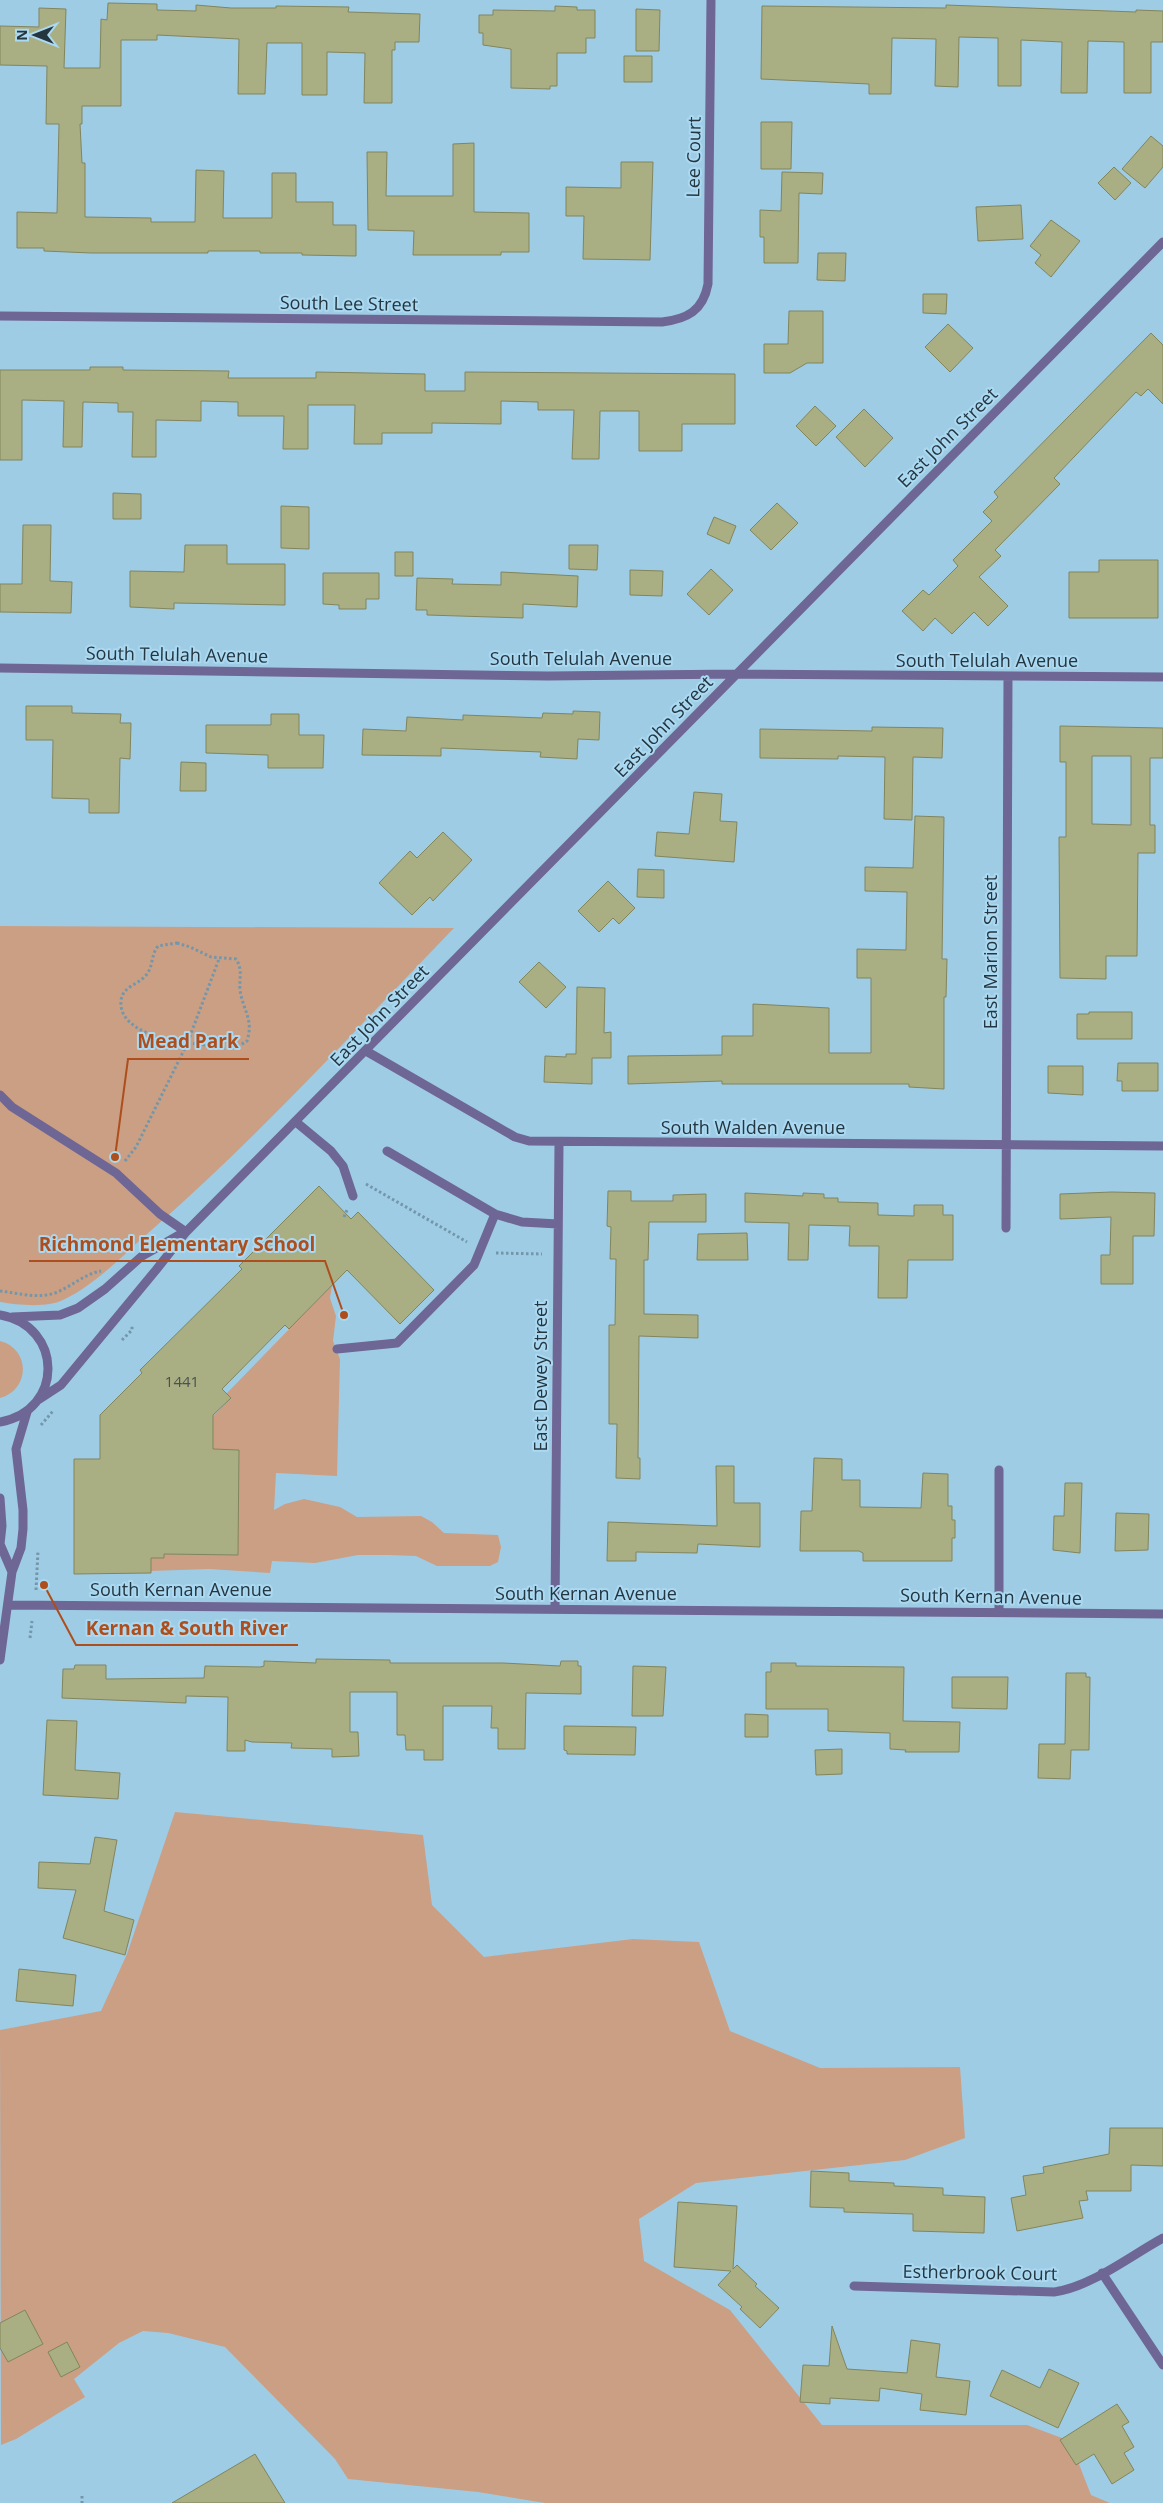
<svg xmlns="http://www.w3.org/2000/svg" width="1163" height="2503" font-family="'Open Sans',sans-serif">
<rect width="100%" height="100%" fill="#9fcce5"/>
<path fill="#cb9f84" d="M 0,926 L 454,928 C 356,1029 261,1134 155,1227 C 127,1251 97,1284 63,1300 C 47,1308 18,1305 0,1302 Z
M 332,1285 L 330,1298 L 336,1316 L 333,1341 L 340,1359 L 337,1476 L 276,1473 L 274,1510 L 285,1504 L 304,1499 L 340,1507 L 357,1517 L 421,1516 L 432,1522 L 444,1533 L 498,1535 L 501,1547 L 498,1562 L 490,1566 L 437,1566 L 416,1556 L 388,1555 L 358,1555 L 315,1563 L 272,1561 L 270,1573 L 209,1569 L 151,1571 L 151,1558 L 164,1558 L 164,1554 L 237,1555 L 239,1450 L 213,1449 L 213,1427 L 210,1426 L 210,1415 L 213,1416 L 230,1399 L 226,1394 Z
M 0,1341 C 31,1349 30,1390 0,1398 Z
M 175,1812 L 423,1835 L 432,1905 L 484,1957 L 633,1939 L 699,1942 L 730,2031 L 820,2068 L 960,2067 L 965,2138 L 905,2160 L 696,2183 L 639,2219 L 644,2261 L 730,2310 L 822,2425 L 1027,2425 L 1070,2441 L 1091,2495 L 1110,2503 L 545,2503 L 478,2492 L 348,2479 L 335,2459 L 225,2347 L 168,2333 L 143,2331 L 119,2343 L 74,2379 L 85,2397 L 16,2439 L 1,2445 L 0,2030 L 101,2011 L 127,1954 Z"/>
<path fill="#aaae83" stroke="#81855c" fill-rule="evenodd" d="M 108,3 L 157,4 L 157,10 L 196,11 L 196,5 L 231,8 L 276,8 L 276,6 L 349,7 L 348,12 L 420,14 L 419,42 L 395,42 L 395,50 L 392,50 L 392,103 L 364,103 L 365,53 L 327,52 L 327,95 L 302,95 L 302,43 L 267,43 L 265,94 L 238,94 L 239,39 L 157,35 L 157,40 L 121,40 L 121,106 L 82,106 L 82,124 L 80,124 L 82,163 L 85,163 L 85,217 L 151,218 L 151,222 L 195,222 L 196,170 L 224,171 L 223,218 L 272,218 L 272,173 L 296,173 L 296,202 L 333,202 L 333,225 L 356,225 L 356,256 L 302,255 L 302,253 L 260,253 L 260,251 L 208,251 L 208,253 L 91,253 L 44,251 L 44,248 L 17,248 L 17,212 L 57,213 L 59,124 L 46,124 L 47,66 L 0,65 L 0,26 L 39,27 L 39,8 L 66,9 L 64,68 L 100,68 L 101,19 L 107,20 Z
M 946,5 L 1136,12 L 1136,10 L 1163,11 L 1163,42 L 1151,42 L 1151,93 L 1124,93 L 1124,42 L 1088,41 L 1087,93 L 1061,93 L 1062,42 L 1021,40 L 1021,86 L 998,86 L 998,38 L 959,37 L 958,87 L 935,86 L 936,39 L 892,38 L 891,94 L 869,94 L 869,84 L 761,79 L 762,6 L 946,8 Z
M 555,6 L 577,7 L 577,10 L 595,10 L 595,38 L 586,38 L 586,53 L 557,53 L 557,86 L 550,86 L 550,89 L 511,88 L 511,49 L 483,45 L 483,33 L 479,33 L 479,15 L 493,15 L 493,10 L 555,11 Z
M 636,9 L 660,10 L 659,51 L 636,51 Z
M 624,56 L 652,56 L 652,82 L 624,82 Z
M 761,122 L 792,122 L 791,169 L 761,169 Z
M 1151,136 L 1163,146 L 1163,167 L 1145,188 L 1122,169 Z
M 474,143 L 474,212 L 529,213 L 529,252 L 501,252 L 501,255 L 413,255 L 414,231 L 368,230 L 367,152 L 387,152 L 386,196 L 453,196 L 453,144 Z
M 621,162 L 653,162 L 650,260 L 583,259 L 584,216 L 566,216 L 566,187 L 621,188 Z
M 1114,167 L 1131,183 L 1115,200 L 1098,183 Z
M 782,172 L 823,173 L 822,194 L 799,193 L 798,263 L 764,263 L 764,237 L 760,237 L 760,210 L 781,211 Z
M 1021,205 L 1023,239 L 978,241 L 976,207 Z
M 1051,220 L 1080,241 L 1051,277 L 1035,263 L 1041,255 L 1030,246 Z
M 818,253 L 846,253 L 845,281 L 817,280 Z
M 923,294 L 947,294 L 946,314 L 923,313 Z
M 789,311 L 823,311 L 823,363 L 807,363 L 790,373 L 764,373 L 764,344 L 788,344 Z
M 948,324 L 973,348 L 950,372 L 925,347 Z
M 1151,333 L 1163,345 L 1163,404 L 1148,389 L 1141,396 L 1136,392 L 1054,478 L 1060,484 L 995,550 L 1001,556 L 979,577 L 1008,606 L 988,626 L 974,612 L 952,634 L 935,618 L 923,631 L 902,611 L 923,590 L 929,595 L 958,566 L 953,560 L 992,521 L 983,512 L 998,497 L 994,492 Z
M 90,367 L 123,367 L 123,370 L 229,371 L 228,378 L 316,378 L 316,372 L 425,374 L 425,391 L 465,391 L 465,372 L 735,374 L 735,424 L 682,424 L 682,451 L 639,451 L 639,411 L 600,411 L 599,459 L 572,459 L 574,410 L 538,410 L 538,402 L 501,401 L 501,424 L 432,423 L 432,433 L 382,433 L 382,444 L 354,444 L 355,405 L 308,405 L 308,449 L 283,449 L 284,416 L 238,416 L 238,402 L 201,401 L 201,421 L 156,420 L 156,457 L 132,457 L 133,412 L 118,412 L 118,403 L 83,402 L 82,447 L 63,447 L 64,401 L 22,400 L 22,460 L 0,460 L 0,370 L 90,370 Z
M 815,406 L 836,426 L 816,446 L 796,426 Z
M 864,409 L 893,438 L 865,467 L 836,437 Z
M 113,493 L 141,494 L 141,519 L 113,519 Z
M 777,503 L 798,523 L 771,550 L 750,530 Z
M 281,506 L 309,507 L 309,549 L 281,548 Z
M 714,517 L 736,526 L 729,544 L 707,534 Z
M 23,525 L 51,525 L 50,581 L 72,582 L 71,613 L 0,612 L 0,584 L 22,584 Z
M 185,545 L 227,545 L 227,564 L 285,564 L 285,605 L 174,603 L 174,609 L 130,607 L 130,571 L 184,572 Z
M 569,545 L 598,545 L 597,570 L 569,569 Z
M 395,552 L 413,552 L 413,576 L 395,576 Z
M 1099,560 L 1158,560 L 1158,618 L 1069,618 L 1069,572 L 1099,572 Z
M 711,569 L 733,590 L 709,615 L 687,594 Z
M 630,570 L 663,571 L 662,596 L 630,595 Z
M 501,572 L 578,576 L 577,607 L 523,604 L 523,618 L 427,615 L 427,610 L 416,610 L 417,578 L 453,579 L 452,584 L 501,585 Z
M 323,573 L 379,573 L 379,599 L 366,599 L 366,609 L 339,609 L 339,605 L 323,604 Z
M 26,706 L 72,706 L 72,713 L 121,714 L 120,723 L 131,723 L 130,759 L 120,758 L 119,813 L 89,813 L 89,799 L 52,798 L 53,740 L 26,740 Z
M 573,711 L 600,712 L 599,740 L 578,739 L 577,759 L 540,757 L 541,752 L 441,748 L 441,756 L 362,755 L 363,729 L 406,731 L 407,717 L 463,720 L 463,715 L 542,718 L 543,713 L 573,714 Z
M 271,714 L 299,714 L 299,735 L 324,735 L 323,768 L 268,768 L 268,755 L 206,753 L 206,725 L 271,725 Z
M 1060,726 L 1163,728 L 1163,758 L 1150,758 L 1150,825 L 1155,825 L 1155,853 L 1138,853 L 1137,956 L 1106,956 L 1106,979 L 1060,978 L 1059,837 L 1066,837 L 1066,762 L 1060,762 ZM 1092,756 L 1131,756 L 1131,825 L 1092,824 Z
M 872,727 L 943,728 L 942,758 L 913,757 L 912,820 L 884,819 L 885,757 L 838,756 L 838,759 L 760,758 L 760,729 L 872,731 Z
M 181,762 L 206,763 L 206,791 L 180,791 Z
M 694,792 L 722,794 L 720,821 L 737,822 L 734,862 L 655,856 L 657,832 L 689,834 Z
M 915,816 L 944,817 L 942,959 L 947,959 L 946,997 L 944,997 L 944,1089 L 909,1087 L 909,1084 L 722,1084 L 722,1081 L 628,1084 L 628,1056 L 722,1055 L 722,1036 L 753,1036 L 753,1004 L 829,1008 L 829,1053 L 871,1053 L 871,978 L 857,978 L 857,949 L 906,950 L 907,892 L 865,891 L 865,867 L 913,868 Z
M 443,832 L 472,860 L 433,901 L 430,897 L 412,915 L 379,883 L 410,851 L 417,858 Z
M 638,869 L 664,870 L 664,898 L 637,897 Z
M 608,881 L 635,908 L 619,924 L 613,918 L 599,932 L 578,911 Z
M 539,962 L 566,987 L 546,1008 L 519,982 Z
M 577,987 L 605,988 L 604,1033 L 611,1032 L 611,1058 L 592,1058 L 592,1084 L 544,1082 L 545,1056 L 566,1057 L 566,1054 L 576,1054 Z
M 1089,1012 L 1132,1012 L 1132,1039 L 1077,1039 L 1077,1014 L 1089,1014 Z
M 1118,1063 L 1158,1063 L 1158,1091 L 1122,1091 L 1122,1081 L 1117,1081 Z
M 1048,1066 L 1083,1066 L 1083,1095 L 1048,1093 Z
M 319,1186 L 351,1219 L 358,1212 L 434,1290 L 400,1324 L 347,1270 L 289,1329 L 285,1325 L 222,1389 L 231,1398 L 213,1415 L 213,1449 L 239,1450 L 238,1555 L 164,1554 L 164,1558 L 151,1558 L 151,1573 L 74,1574 L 74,1459 L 100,1459 L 100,1415 L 142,1373 L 140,1370 L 242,1269 L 239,1266 Z
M 608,1191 L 631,1191 L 631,1201 L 673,1201 L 673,1195 L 706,1194 L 706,1222 L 649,1222 L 648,1260 L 644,1260 L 644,1314 L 698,1315 L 698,1338 L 639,1336 L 638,1458 L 640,1458 L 640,1479 L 616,1478 L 617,1424 L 609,1424 L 609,1325 L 615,1325 L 616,1259 L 610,1259 L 611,1227 L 607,1226 Z
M 1112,1192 L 1155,1193 L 1154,1236 L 1133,1236 L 1133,1284 L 1101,1284 L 1101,1255 L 1110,1255 L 1111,1217 L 1060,1219 L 1060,1194 Z
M 745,1193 L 803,1196 L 803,1193 L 824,1194 L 824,1198 L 838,1198 L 838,1202 L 878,1203 L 878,1215 L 914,1216 L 914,1205 L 943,1205 L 943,1215 L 953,1215 L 953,1260 L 908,1260 L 907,1298 L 878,1298 L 879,1246 L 849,1246 L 850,1226 L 809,1225 L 808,1260 L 788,1260 L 789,1223 L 745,1222 Z
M 747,1233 L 748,1260 L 697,1260 L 698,1234 Z
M 814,1458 L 842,1459 L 842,1480 L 860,1480 L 860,1507 L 921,1508 L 923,1473 L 948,1474 L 948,1506 L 952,1506 L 952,1520 L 955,1520 L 955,1538 L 952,1538 L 952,1561 L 863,1561 L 863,1553 L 859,1551 L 800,1551 L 801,1511 L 812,1511 Z
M 716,1466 L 734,1466 L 734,1503 L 760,1503 L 760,1547 L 698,1544 L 697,1553 L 636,1552 L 636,1561 L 607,1561 L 608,1522 L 717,1526 Z
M 1065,1483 L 1082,1483 L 1080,1553 L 1053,1550 L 1054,1516 L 1064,1516 Z
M 1116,1513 L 1149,1514 L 1148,1550 L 1115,1551 Z
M 316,1659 L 390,1660 L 390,1663 L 503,1663 L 560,1666 L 561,1661 L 578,1661 L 578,1666 L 581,1666 L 581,1694 L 526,1693 L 525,1749 L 498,1749 L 498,1728 L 491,1728 L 492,1706 L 443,1706 L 443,1760 L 424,1760 L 424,1750 L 406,1750 L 405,1735 L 397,1735 L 397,1692 L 350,1692 L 350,1732 L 358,1732 L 359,1756 L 332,1757 L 332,1749 L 291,1748 L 292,1743 L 252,1742 L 245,1740 L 245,1751 L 227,1751 L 228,1697 L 186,1696 L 186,1703 L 62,1698 L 63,1669 L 74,1669 L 75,1665 L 106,1665 L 106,1679 L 204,1678 L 205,1666 L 260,1667 L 264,1666 L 264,1661 L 316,1663 Z
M 771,1663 L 796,1663 L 796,1666 L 904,1667 L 903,1721 L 960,1722 L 959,1752 L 905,1752 L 906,1750 L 890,1749 L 890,1733 L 828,1731 L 828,1709 L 766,1709 L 766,1672 L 771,1672 Z
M 633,1666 L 666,1667 L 663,1716 L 632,1716 Z
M 1066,1673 L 1086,1673 L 1086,1677 L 1090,1677 L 1089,1750 L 1071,1750 L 1070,1779 L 1038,1778 L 1039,1744 L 1065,1744 Z
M 952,1677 L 1008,1677 L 1007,1709 L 952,1708 Z
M 745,1714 L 768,1715 L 768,1737 L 745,1737 Z
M 47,1720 L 77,1721 L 75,1770 L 120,1773 L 118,1799 L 43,1795 Z
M 564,1726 L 636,1727 L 635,1755 L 567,1754 L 567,1751 L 564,1750 Z
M 842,1749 L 842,1774 L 816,1775 L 815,1750 Z
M 95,1837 L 117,1840 L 104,1911 L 134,1920 L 125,1955 L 63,1938 L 76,1890 L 38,1888 L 39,1862 L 90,1864 Z
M 19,1969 L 76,1975 L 73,2006 L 16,2001 Z
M 1110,2128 L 1163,2128 L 1163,2166 L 1131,2165 L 1131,2191 L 1086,2191 L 1088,2200 L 1079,2201 L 1083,2218 L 1017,2231 L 1011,2198 L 1026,2195 L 1023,2176 L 1044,2173 L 1043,2167 L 1109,2154 Z
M 811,2171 L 849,2173 L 849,2181 L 894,2183 L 894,2186 L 943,2188 L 943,2195 L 985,2197 L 984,2233 L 913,2231 L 913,2214 L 844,2212 L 844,2208 L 810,2207 Z
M 678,2202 L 737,2206 L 733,2269 L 737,2265 L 757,2284 L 755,2286 L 779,2308 L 760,2328 L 740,2309 L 742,2307 L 718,2285 L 731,2271 L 674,2267 Z
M 25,2310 L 43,2344 L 8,2362 L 0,2348 L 0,2323 Z
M 832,2326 L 847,2369 L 907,2373 L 911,2340 L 940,2344 L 936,2377 L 970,2381 L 966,2415 L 920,2410 L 922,2394 L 880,2388 L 879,2401 L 830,2398 L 830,2404 L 800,2402 L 803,2365 L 829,2366 Z
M 67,2342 L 80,2367 L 61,2377 L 48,2352 Z
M 1049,2369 L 1079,2383 L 1058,2428 L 990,2396 L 1002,2370 L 1040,2388 Z
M 1117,2404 L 1129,2422 L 1122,2426 L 1134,2447 L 1124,2453 L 1134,2470 L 1112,2484 L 1094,2454 L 1076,2465 L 1060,2440 Z
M 255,2454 L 285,2503 L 172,2503 Z"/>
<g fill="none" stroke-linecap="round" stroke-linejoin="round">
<path stroke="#7396aa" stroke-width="3" stroke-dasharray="2.5 2.5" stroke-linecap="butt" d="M 177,943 L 190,947 L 211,957 L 236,959 C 243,970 239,978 240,990 C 243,1011 254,1019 247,1041 C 242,1044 236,1048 229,1048 C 219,1049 209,1045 199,1044 C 176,1043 118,1033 121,1001 C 122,986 139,985 147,974 C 153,966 151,955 158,946 Z
M 125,1161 L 136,1147 L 187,1044 L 219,959
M 366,1184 L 467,1242
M 344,1217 L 347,1210
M 496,1253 L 542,1254
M 0,1291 C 18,1293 37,1299 55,1293 C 71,1287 84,1274 101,1271
M 122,1340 L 132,1330 L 132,1325
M 41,1425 L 53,1411
M 36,1590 L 38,1551
M 30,1638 L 32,1621
M 82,2496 L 82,2503"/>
<path stroke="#6e6694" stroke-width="9" d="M 0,316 L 662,322 C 687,319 703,311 708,284 L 711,0
M 0,668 L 548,676 L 737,674 L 1163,677
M 366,1051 L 515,1137 L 529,1141 L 1163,1146
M 0,1095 L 12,1107 L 116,1173 L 160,1214 L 186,1232
M 296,1122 L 331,1151 L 343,1166 L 353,1196
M 387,1151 L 495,1214 L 522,1222 L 558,1224
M 1006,1228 L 1008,676
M 0,1315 C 64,1326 64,1411 0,1422
M 12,1317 L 60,1315 L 78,1308 L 105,1289 L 142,1256 L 181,1234
M 337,1349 L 397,1343 L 474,1265 L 495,1214
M 38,1400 L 61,1385 L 156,1270 L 186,1232 L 1163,242
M 0,1498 L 2,1526 L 0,1544 L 12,1572
M 8,1605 L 1163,1614
M 555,1609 L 559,1143
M 999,1612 L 999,1470
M 0,1660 L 12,1572 L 21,1548 L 23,1529 L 23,1510 L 16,1449 L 27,1412
M 1102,2273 L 1163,2365
M 854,2286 L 1054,2292 C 1091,2287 1130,2256 1163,2238"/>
</g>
<g text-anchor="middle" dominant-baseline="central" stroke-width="4" stroke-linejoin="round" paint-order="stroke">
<g font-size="15" fill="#465451">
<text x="182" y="1381">1441</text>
</g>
<g font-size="18" fill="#243640" stroke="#abd9f2">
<text transform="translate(693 157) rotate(-89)">Lee Court</text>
<text transform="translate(349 303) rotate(1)">South Lee Street</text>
<text transform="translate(947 437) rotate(-45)">East John Street</text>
<text transform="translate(177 654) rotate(1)">South Telulah Avenue</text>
<text x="581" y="658">South Telulah Avenue</text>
<text x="987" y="660">South Telulah Avenue</text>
<text transform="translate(663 726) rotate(-46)">East John Street</text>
<text transform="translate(990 952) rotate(-90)">East Marion Street</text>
<text transform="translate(379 1015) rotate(-46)">East John Street</text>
<text x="753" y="1127">South Walden Avenue</text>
<text transform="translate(540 1376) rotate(-90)">East Dewey Street</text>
<text x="181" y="1589">South Kernan Avenue</text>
<text x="586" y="1593">South Kernan Avenue</text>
<text transform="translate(991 1596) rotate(1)">South Kernan Avenue</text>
<text transform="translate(980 2272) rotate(1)">Estherbrook Court</text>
</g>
</g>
<path fill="none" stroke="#ad4e1c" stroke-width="2" d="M115 1157L128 1059H249M344 1315L325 1261H29M44 1585L76 1645H298"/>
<g fill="#ad4e1c" stroke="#abd9f2" stroke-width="2">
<circle cx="115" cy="1157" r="5"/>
<circle cx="344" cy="1315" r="5"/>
<circle cx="44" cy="1585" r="5"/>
</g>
<g font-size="19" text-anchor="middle" font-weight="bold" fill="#ad4e1c" stroke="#abd9f2" stroke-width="4" stroke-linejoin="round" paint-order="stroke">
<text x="188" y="1048">Mead Park</text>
<text x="177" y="1251">Richmond Elementary School</text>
<text x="187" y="1635">Kernan &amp; South River</text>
</g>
<g transform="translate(35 35) rotate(270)" stroke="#abd9f2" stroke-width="4" paint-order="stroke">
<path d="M0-4L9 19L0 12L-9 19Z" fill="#243640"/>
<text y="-8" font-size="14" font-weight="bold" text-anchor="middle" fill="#243640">N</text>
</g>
</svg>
